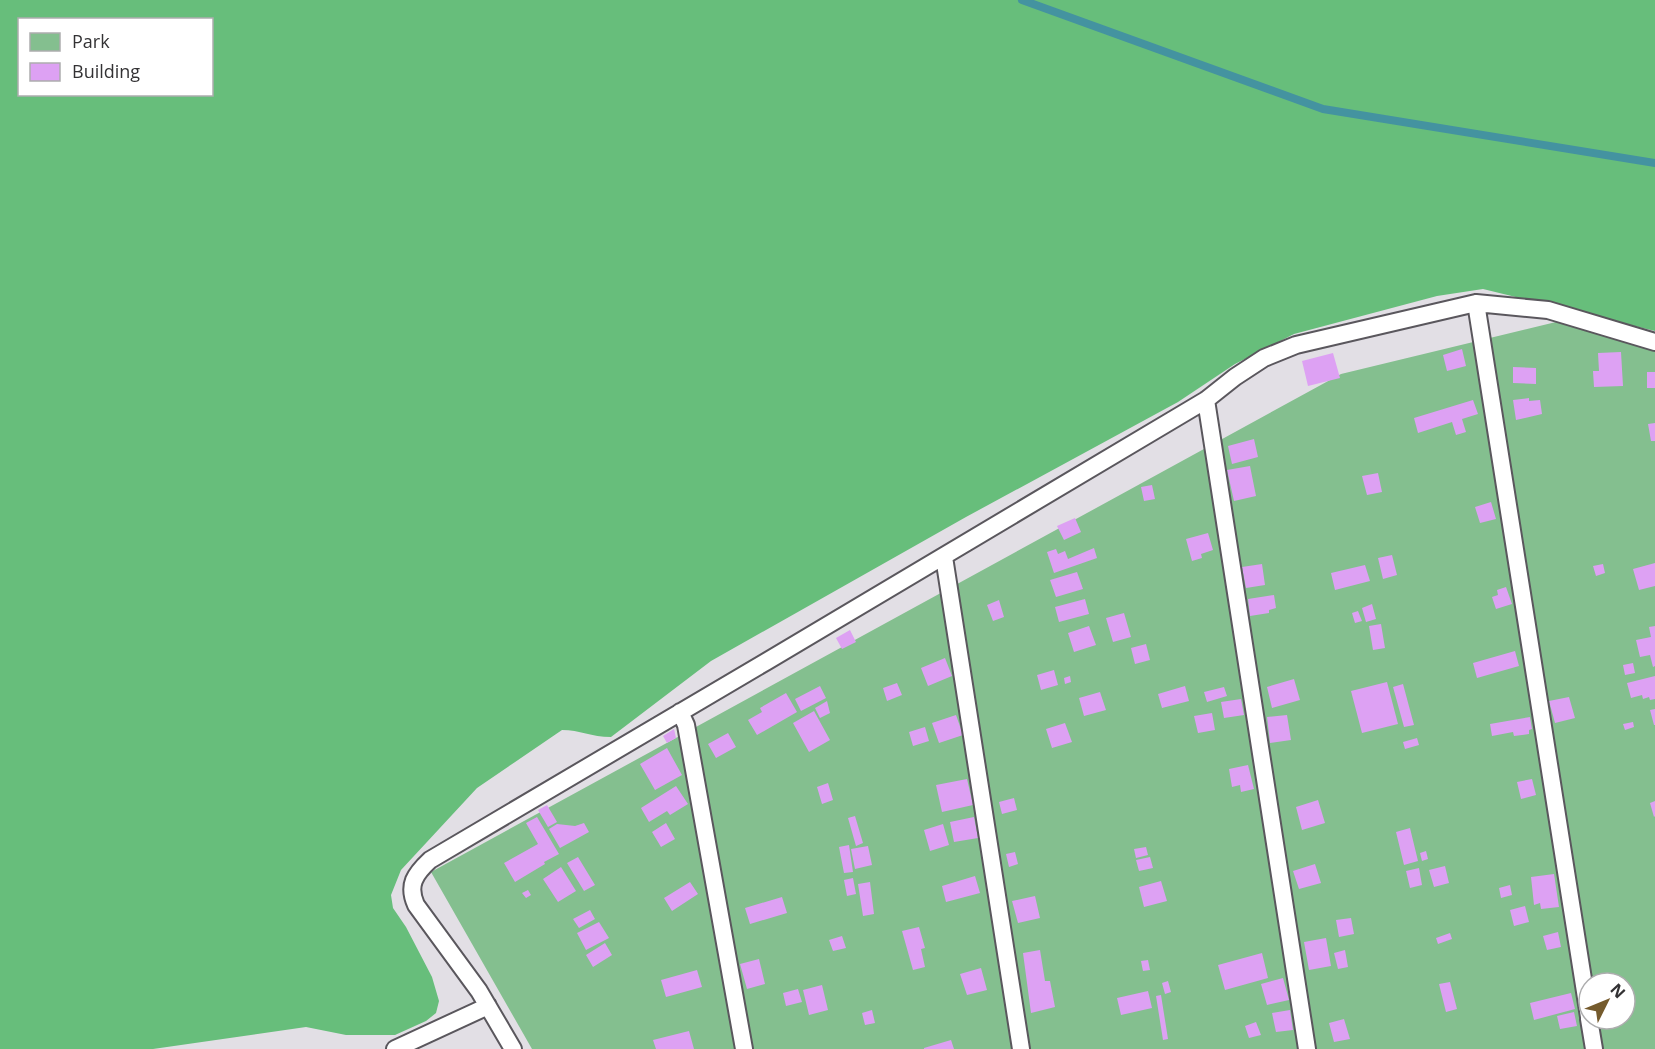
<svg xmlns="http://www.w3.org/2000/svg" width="1655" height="1049" font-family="'Open Sans',sans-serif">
<rect width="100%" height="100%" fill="#e2dfe5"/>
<path fill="#84bf8f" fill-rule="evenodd" d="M 1556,322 L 1655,350 L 1655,1049 L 532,1049 L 431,872 L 1341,374 ZM 1589,983 L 1625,983 L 1625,1019 L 1589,1019 Z"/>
<path fill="#67be7b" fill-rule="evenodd" d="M 0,0 L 1655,0 L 1655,331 L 1483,289 L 1437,296 L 1294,334 L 1235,364 L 1178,402 L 966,517 L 711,661 L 611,737 C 591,737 580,730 562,730 L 477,788 L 401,870 L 391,895 L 393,908 L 406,927 L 432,977 L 439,1001 L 436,1013 L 426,1021 L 395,1035 L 346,1035 L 306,1027 L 153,1049 L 0,1049 ZM 20,20 L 212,20 L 212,94 L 20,94 Z"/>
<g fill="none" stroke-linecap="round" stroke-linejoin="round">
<path stroke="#4493a0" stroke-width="8" d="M 1022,0 L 1323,109 L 1655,163"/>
</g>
<path fill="#dda1f3" d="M 1462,349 L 1466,366 L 1447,371 L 1443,355 Z
M 1621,352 L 1623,386 L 1594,387 L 1593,371 L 1599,371 L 1598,353 Z
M 1333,353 L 1340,378 L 1308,386 L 1302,361 Z
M 1513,367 L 1536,368 L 1536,384 L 1513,383 Z
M 1647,372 L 1655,372 L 1655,388 L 1647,388 Z
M 1529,398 L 1529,401 L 1540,400 L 1542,414 L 1516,420 L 1513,400 Z
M 1473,400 L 1478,414 L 1462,419 L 1466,432 L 1456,435 L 1452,422 L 1418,433 L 1414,418 Z
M 1655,423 L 1655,441 L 1651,441 L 1648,424 Z
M 1254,439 L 1258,457 L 1232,464 L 1228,446 Z
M 1250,466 L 1256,496 L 1234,501 L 1227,470 Z
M 1378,473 L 1382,492 L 1367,495 L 1362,476 Z
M 1152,485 L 1155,499 L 1144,501 L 1141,487 Z
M 1491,502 L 1496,519 L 1480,523 L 1475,507 Z
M 1075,518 L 1081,532 L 1064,540 L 1057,526 Z
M 1208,533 L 1213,550 L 1201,554 L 1202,558 L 1192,561 L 1186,539 Z
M 1094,548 L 1097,558 L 1054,573 L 1047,552 L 1056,549 L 1058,554 L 1065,551 L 1068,559 Z
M 1392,555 L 1397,575 L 1383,579 L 1378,558 Z
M 1655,563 L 1655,586 L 1639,590 L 1633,569 Z
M 1262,564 L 1265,585 L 1246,588 L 1242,567 Z
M 1603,564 L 1605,573 L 1596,576 L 1593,566 Z
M 1365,565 L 1370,581 L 1335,590 L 1331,573 Z
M 1077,572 L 1083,589 L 1056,597 L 1050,580 Z
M 1506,587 L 1512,604 L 1496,609 L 1492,597 L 1498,595 L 1497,590 Z
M 1274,595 L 1276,608 L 1269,610 L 1269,613 L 1250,616 L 1248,599 Z
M 1085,599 L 1089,614 L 1059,622 L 1055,607 Z
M 999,600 L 1004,617 L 993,621 L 987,605 Z
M 1372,604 L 1376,619 L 1366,622 L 1362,608 Z
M 1358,611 L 1362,621 L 1355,623 L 1352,613 Z
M 1124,613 L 1131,637 L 1113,642 L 1106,618 Z
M 1381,624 L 1385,648 L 1373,650 L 1369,626 Z
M 1089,626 L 1096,645 L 1074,652 L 1068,633 Z
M 1655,626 L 1655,666 L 1653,667 L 1650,655 L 1640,657 L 1636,640 L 1651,637 L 1649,627 Z
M 850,630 L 856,642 L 842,649 L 836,638 Z
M 1146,644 L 1150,660 L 1135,664 L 1131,648 Z
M 1515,651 L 1519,666 L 1477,678 L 1473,663 Z
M 945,658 L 952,676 L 928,686 L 921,668 Z
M 1633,663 L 1635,673 L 1625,675 L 1623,665 Z
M 1054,670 L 1058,685 L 1041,690 L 1037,675 Z
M 1070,676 L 1071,682 L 1065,684 L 1064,678 Z
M 1655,676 L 1655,699 L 1650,700 L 1649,697 L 1643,699 L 1642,695 L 1631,698 L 1627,683 Z
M 1294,679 L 1300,700 L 1272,708 L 1267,687 Z
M 1387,682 L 1398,724 L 1362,733 L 1351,691 Z
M 897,683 L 902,695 L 887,701 L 883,688 Z
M 1403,684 L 1414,725 L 1404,727 L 1393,687 Z
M 820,686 L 826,698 L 801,711 L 795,699 Z
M 1185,686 L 1189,701 L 1162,708 L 1158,694 Z
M 1224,687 L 1227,696 L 1207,702 L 1204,692 Z
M 1100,692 L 1106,710 L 1084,716 L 1079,698 Z
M 786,693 L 797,712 L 757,735 L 748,720 L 762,712 L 760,708 Z
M 1569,697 L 1575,718 L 1555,723 L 1549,701 Z
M 1241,699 L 1244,715 L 1224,718 L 1221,702 Z
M 827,701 L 830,713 L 820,718 L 815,708 Z
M 1655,709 L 1655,725 L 1654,725 L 1650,710 Z
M 814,711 L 830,740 L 809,752 L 793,723 Z
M 1212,713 L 1215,730 L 1198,733 L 1194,716 Z
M 956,715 L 963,735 L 939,743 L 932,723 Z
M 1287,715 L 1291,740 L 1270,743 L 1267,717 Z
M 1530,717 L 1532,729 L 1529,730 L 1529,734 L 1514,736 L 1513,732 L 1492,736 L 1490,724 Z
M 1633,722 L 1634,727 L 1625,730 L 1623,724 Z
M 1065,723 L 1072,742 L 1052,748 L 1046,729 Z
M 925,727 L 929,741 L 913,746 L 909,732 Z
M 674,729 L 676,738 L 667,743 L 663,736 Z
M 728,733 L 736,747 L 716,758 L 708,744 Z
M 1417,738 L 1419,745 L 1405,749 L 1403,742 Z
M 667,748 L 682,775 L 655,790 L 640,764 Z
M 1248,765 L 1254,789 L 1241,792 L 1240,785 L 1232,787 L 1229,769 Z
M 967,779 L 973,805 L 942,812 L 936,785 Z
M 1532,779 L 1536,795 L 1521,799 L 1517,782 Z
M 828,783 L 833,800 L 822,804 L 817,787 Z
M 676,786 L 688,804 L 670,815 L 667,811 L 649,822 L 641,808 Z
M 1014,798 L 1017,810 L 1002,814 L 999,802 Z
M 1318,800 L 1325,823 L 1302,830 L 1296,807 Z
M 1655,801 L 1655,816 L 1654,817 L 1650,803 Z
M 547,805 L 557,822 L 548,827 L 538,810 Z
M 855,816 L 863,843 L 856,846 L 848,818 Z
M 537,817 L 559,854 L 544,862 L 545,864 L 515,882 L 504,863 L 538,844 L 526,823 Z
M 974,817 L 978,838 L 954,842 L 950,822 Z
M 584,823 L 589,832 L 560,848 L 549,829 L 557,824 L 575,826 Z
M 666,823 L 675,839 L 661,847 L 652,832 Z
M 943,824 L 949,845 L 930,851 L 924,830 Z
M 1410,828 L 1418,861 L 1404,865 L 1396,832 Z
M 849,845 L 853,872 L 844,873 L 839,847 Z
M 868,846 L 872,865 L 855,869 L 851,849 Z
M 1146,847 L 1148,855 L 1136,858 L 1134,849 Z
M 1426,851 L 1428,859 L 1422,861 L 1420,853 Z
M 1015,852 L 1018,864 L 1009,867 L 1006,854 Z
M 578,857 L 595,885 L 584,891 L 567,863 Z
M 1150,857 L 1153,868 L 1139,871 L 1136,860 Z
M 1315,864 L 1321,883 L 1299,889 L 1293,871 Z
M 1445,866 L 1449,883 L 1434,887 L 1429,870 Z
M 561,867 L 576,891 L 558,902 L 543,879 Z
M 1419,868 L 1422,885 L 1410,888 L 1406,871 Z
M 1554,874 L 1559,907 L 1541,909 L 1540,903 L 1534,905 L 1531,877 Z
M 975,876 L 980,893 L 946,902 L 942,886 Z
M 853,878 L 856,894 L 847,896 L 844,880 Z
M 1161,881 L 1167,901 L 1144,907 L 1139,887 Z
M 690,882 L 698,894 L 672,911 L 664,898 Z
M 870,882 L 874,914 L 863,916 L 858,884 Z
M 1510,885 L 1512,895 L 1501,898 L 1499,888 Z
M 528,890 L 531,895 L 526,898 L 522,893 Z
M 1035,896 L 1040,918 L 1018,923 L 1012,901 Z
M 782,897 L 787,913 L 750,924 L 745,908 Z
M 1525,906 L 1529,922 L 1514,926 L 1510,910 Z
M 590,910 L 595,919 L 579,928 L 573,919 Z
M 1351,918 L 1354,934 L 1339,937 L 1336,920 Z
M 599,922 L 609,938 L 586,950 L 577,933 Z
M 919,927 L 925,948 L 921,949 L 925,967 L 913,970 L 902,931 Z
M 1558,932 L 1561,947 L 1547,950 L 1543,936 Z
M 1450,933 L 1452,939 L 1438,944 L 1436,938 Z
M 842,936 L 846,948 L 833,951 L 829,940 Z
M 1326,938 L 1331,966 L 1309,970 L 1304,942 Z
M 605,943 L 612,955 L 593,967 L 586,955 Z
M 1040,950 L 1045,981 L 1050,981 L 1055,1007 L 1031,1013 L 1023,953 Z
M 1345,950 L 1348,967 L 1338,969 L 1334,953 Z
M 1262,953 L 1268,978 L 1225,990 L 1218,965 Z
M 759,959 L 765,984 L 747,989 L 740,964 Z
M 1148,960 L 1150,970 L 1143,971 L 1141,961 Z
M 981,968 L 987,990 L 967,995 L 960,974 Z
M 697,970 L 702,987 L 666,997 L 661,980 Z
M 1283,978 L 1289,1000 L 1267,1005 L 1261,984 Z
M 1168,981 L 1171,992 L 1165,994 L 1162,983 Z
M 1450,982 L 1457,1009 L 1446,1012 L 1439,984 Z
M 822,985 L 828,1010 L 809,1015 L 803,990 Z
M 798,989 L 802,1002 L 786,1006 L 783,993 Z
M 1148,991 L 1152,1008 L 1121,1015 L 1117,998 Z
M 1571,993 L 1575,1009 L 1534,1020 L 1530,1003 Z
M 1161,995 L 1168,1039 L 1163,1040 L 1156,996 Z
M 872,1010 L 875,1023 L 865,1025 L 862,1013 Z
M 1290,1010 L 1293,1030 L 1276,1032 L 1272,1013 Z
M 1574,1012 L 1577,1026 L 1560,1029 L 1557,1016 Z
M 1344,1019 L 1350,1039 L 1334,1042 L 1329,1023 Z
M 1256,1022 L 1261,1035 L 1249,1038 L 1245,1026 Z
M 689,1031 L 694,1049 L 656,1049 L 653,1040 Z
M 951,1040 L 954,1049 L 924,1049 L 924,1048 Z"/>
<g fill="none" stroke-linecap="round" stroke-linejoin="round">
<g stroke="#5a575d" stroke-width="20">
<path id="service" d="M 1476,303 L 1589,1017
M 1206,400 L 1307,1049
M 944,557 L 1021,1049
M 680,712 L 686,725 L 744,1049
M 1589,1019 L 1594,1049
M 395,1049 L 488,1006
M 513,1049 L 479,991 L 416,905 C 407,885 415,874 430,860 C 689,707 948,555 1206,400 L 1235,377 L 1264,358 L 1296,345 L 1476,303 L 1548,310 L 1655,342"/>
</g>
<use href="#service" stroke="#fff" stroke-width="16"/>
</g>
<rect x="18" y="18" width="195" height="78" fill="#ffffff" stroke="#adadae" stroke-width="1.5"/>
<rect x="30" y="33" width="30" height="18" fill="#84bf8f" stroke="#adadae" stroke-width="1.5"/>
<text x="72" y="48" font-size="18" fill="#333234">Park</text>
<rect x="30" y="63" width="30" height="18" fill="#dda1f3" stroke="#adadae" stroke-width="1.5"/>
<text x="72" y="78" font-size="18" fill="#333234">Building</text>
<g transform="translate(1607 1001) rotate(47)"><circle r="28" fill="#ffffff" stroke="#adadae" stroke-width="1.5"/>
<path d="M0-4.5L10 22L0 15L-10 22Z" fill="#755b2d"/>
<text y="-9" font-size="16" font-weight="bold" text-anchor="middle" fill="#333234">N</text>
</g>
</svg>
